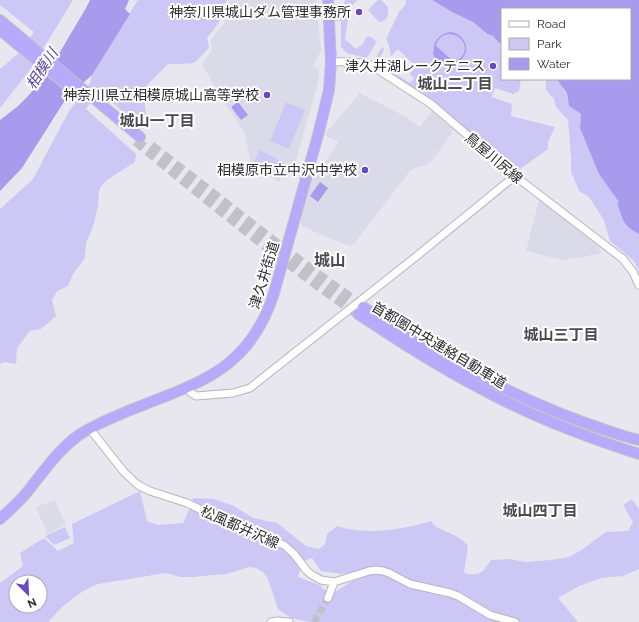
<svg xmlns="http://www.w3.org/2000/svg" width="639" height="622" font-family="Raleway,'Noto Sans JP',sans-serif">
<rect width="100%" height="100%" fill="#e8e7ef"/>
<path fill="#dbdae9" d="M 230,0 L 316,0 L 321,51 L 313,65 L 319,69 L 319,78 L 292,175 L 284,173 L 279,182 L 251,164 L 244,131 L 224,103 L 203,66 L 205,60 L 212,50 L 211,39 L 225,22 L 222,17 L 223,13 Z
M 359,93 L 408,118 L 420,127 L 432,111 L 452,129 L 452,133 L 431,162 L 425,165 L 413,169 L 410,171 L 373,219 L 354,244 L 351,246 L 341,243 L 302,226 L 299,219 L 310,182 L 336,147 L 338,142 L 326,136 L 325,134 L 355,99 Z
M 539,200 L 599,246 L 600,254 L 563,260 L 554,258 L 526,251 Z
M 55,500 L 66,525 L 47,534 L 36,507 Z"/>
<path fill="#cdc7f5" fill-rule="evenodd" d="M 0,0 L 73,0 L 30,70 L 0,108 L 0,69 L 20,52 L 34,32 L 0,5 Z
M 138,0 L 227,0 L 218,14 L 220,21 L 207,38 L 209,48 L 194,63 L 182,64 L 168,64 L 150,82 L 143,91 L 147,121 L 147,125 L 143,129 L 138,125 L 99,91 L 86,109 L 136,154 L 135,162 L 107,180 L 101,186 L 99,191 L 98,206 L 93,227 L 86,243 L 85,258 L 73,274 L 68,286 L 57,291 L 52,300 L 56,316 L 41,329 L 30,331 L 17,348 L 16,364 L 4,362 L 0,364 L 0,209 L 33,179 L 69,111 L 90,83 L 92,75 Z
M 345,0 L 357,0 L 344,15 L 348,20 L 345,39 L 356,49 L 363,44 L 365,39 L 367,37 C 373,36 373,41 377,41 L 368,56 L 366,58 L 347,53 L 341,47 L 341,21 L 334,21 C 333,11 338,12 342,7 C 344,5 344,2 345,0 Z
M 378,0 L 381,0 L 388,7 L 388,16 L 384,21 L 379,22 L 368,10 Z
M 406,0 L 432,0 L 452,12 L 473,22 L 486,34 L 493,36 L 499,43 L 502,43 L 502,79 L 521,79 L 519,91 L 513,94 L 495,88 L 492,97 L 512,104 L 511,116 L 555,127 L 548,142 L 548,149 L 519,170 L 511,170 L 375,64 C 374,59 379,50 383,47 L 384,50 L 378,61 L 379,63 L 410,83 L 414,78 L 409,74 L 416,67 L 398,49 L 391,56 L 389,45 L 386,39 L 399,12 L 406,4 Z
M 546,79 L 558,79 C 559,84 563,87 565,92 C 568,96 568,101 569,106 L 581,114 L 580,128 L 619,202 L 617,203 L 618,205 L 639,234 L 639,270 L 633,260 L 610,241 L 604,220 L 589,197 L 579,191 L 571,172 L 571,156 L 568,120 L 556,107 L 554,99 L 546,90 Z
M 286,102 L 305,110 L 289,149 L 270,141 Z
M 260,150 L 284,163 L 278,175 L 254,162 Z
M 140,491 L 147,521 L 157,525 L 183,523 L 189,510 L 193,498 L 214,499 L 234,506 L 253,518 L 277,523 L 306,546 L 319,549 L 325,544 L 327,534 L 337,526 C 343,528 349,529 355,530 C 377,533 410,528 431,521 L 436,527 L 458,537 L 468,545 L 464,573 C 480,576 482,574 491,560 L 510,559 L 525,562 L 551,560 L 569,557 L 580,551 L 606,532 L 628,531 L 633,522 L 623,505 L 632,499 L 639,509 L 639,569 L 623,576 L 601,578 L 579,586 L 558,598 L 578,622 L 310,622 L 291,618 L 278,609 L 268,579 L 263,572 L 256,568 L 249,567 L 227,574 L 212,575 L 193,577 L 180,577 L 166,573 L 98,584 L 85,590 L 76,596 L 61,608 L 48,622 L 0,622 L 0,583 L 23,566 L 20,553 L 44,538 L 58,551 L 74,543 L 72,524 ZM 312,558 L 321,571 L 341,574 L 352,572 L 357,578 L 335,592 L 332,598 L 324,597 L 327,591 L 322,588 L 322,586 L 298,577 L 303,561 ZM 16,582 L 40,582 L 40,606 L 16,606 Z
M 65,527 L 70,538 L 54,545 L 45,536 Z"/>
<path fill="#a89aec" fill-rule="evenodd" d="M 90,0 L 129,0 L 125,9 L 130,14 L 92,75 L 67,97 L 22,168 L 0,191 L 0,120 L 17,107 L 30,94 L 60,52 L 86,8 Z
M 432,0 L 639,0 L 639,234 C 621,224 624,220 617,203 L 619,202 L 599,174 L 580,128 L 581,114 L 569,106 C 568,101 568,96 566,92 C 563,87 560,85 558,80 L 558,79 L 630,79 L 630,9 L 502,9 L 502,43 L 499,43 L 493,36 L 487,34 L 473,22 L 452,12 Z
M 451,32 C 473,37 470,63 449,65 L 447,66 C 440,64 435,61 433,53 C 435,48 433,53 434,47 C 435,38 443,33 451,32 ZM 449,34 C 467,35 471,56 454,62 L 436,46 C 437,39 442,35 449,34 Z
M 238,102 L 248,115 L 241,120 L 231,107 Z
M 320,182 L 328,188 L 318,202 L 310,196 Z"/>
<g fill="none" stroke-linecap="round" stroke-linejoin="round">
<path stroke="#c2c1c8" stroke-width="7" stroke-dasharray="7 3.5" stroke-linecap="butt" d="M 314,622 L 328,598"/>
<path stroke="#c2c1c8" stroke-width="10" stroke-dasharray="10 5" stroke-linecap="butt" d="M 136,141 C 208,201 281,260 358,314
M 151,146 C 221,200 290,256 363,307"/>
<g stroke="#b6b5bd" stroke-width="9">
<path id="secondary" d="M 331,62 C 345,62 361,60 374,67 L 431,104 L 515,176 L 623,259 L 633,272 L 639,285
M 187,387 L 191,393 L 196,396 L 233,393 L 250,388 L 418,255 L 515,176
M 90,429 L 124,472 L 138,485 L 150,491 L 187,503 L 243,530 L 284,545 L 294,554 L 307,571 L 312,575 L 321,580 L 334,582 L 369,571 L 376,570 L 383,571 L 389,573 L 410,584 L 450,593 L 458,596 L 490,615 L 515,622
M 328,598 L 334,582
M 271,622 L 277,621 L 289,622"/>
</g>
<g stroke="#c4c4c4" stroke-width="12">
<path id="highway" d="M 0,20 L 140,137
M 0,30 L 78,94
M 363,307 C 427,350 492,386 564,415 C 589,424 613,434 639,440
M 358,314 C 396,339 434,364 474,385 C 526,414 582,436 639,454
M 0,519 C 10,510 20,501 28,491 C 44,471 58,450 79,435 C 94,425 111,418 128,411 C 197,383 249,372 274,293 L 318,135 L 329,90 L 331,62 L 328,0"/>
</g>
<use href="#secondary" stroke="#fff" stroke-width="7"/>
<use href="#highway" stroke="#b7a9fc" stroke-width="10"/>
</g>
<g fill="#6a49c2" stroke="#fff" stroke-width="1.5">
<circle cx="359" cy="12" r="4"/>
<circle cx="493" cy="66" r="4"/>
<circle cx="267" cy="95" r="4"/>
<circle cx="365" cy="170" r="4"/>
</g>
<g text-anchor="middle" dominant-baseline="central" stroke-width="4" stroke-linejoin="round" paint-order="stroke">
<g font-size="14" fill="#2b2b2e" stroke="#fff" text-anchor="end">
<text x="351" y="12">神奈川県城山ダム管理事務所</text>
<text x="485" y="66">津久井湖レークテニス</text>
<text x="259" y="95">神奈川県立相模原城山高等学校</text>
<text x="357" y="170">相模原市立中沢中学校</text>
</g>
<g font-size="14" fill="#2b2b2e" stroke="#fff">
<text transform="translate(494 158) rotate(40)">鳥屋川尻線</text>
<text transform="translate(264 275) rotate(-73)">津久井街道</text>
<text transform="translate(439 345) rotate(31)">首都圏中央連絡自動車道</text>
<text transform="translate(240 527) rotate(24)">松風都井沢線</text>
</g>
<g font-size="15" font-style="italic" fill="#5a43a2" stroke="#fff">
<text transform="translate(42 69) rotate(-57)">相模川</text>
</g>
<g font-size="15" font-weight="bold" fill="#4a4a50" stroke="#fff">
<text x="455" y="84">城山二丁目</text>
<text x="157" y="121">城山一丁目</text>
<text x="561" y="335">城山三丁目</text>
<text x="540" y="511">城山四丁目</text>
</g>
<g font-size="16" font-weight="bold" fill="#4a4a50" stroke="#fff">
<text x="330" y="260">城山</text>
</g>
</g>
<rect x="501" y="8" width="130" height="72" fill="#ffffff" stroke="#aaaaab"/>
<rect x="509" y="21" width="20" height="6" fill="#ffffff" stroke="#aaaaab"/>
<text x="537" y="28" font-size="12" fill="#2b2b2e">Road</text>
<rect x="509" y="38" width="20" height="12" fill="#cdc7f5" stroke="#aaaaab"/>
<text x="537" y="48" font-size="12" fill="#2b2b2e">Park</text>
<rect x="509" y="58" width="20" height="12" fill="#a89aec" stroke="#aaaaab"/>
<text x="537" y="68" font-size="12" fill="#2b2b2e">Water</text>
<g transform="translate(28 594) rotate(156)"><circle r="19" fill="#ffffff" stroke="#aaaaab"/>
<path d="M0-3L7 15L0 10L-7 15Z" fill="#6a49c2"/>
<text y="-6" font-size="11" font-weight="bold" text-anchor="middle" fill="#2b2b2e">N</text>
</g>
</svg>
